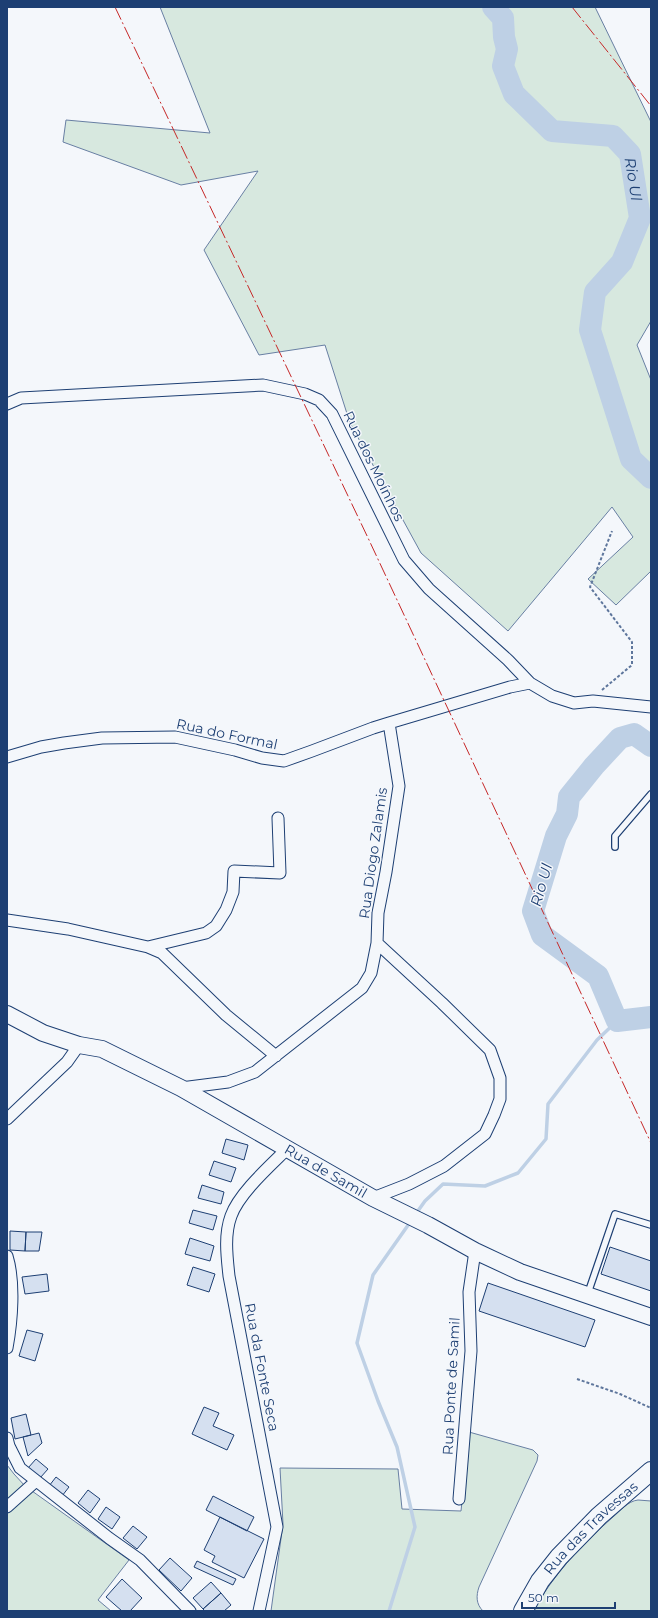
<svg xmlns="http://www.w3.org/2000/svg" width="658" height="1618" font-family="Montserrat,sans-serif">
<rect width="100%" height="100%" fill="#f4f7fb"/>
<path fill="#d7e8df" stroke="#687fa3" d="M 160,7 L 595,7 L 651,122 L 651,321 L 637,345 L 651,380 L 651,571 L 616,605 L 588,579 L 633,537 L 612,507 L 508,631 L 421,553 L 350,423 L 325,345 L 259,355 L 204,250 L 258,171 L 181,185 L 63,142 L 66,120 L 210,133 Z
M 469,1432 L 533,1450 L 538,1455 L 537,1461 L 479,1587 C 476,1596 476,1604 483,1611 L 271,1611 L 283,1524 L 280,1468 L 398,1469 L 402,1509 L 461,1511 Z
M 7,1465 L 14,1474 L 25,1486 L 129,1560 L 98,1600 L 111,1611 L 7,1611 Z
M 638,1500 L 651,1501 L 651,1611 L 533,1611 C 554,1574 581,1545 613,1517 C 620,1511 628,1501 638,1500 Z"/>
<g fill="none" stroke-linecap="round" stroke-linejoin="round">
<path stroke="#bed0e5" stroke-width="3.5" d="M 415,1215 L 425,1201 L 443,1184 L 485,1186 L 518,1173 L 546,1139 L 548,1104 L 597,1040 L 617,1021
M 389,1611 L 415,1527 L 397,1447 L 378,1401 L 357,1343 L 373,1275 L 411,1221"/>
<g stroke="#bed0e5" stroke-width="22">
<path id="s1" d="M 493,7 L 503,18 L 504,37 L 507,49 L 503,66 L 514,94 L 552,131 L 613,136 L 630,154 L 640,218 L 622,262 L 595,292 L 590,330 L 631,459 L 651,478"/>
<path d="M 651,746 L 634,734 L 620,738 L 594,766 L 569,797 L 567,814 L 556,836 L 533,911 L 542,935 L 598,976 L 617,1021 L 651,1017"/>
</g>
</g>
<path fill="#d5e0f0" stroke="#1d3f73" d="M 226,1139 L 248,1145 L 244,1160 L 222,1153 Z
M 214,1161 L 236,1168 L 231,1182 L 209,1175 Z
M 202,1185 L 224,1192 L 221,1204 L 198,1198 Z
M 193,1210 L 217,1216 L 213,1230 L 189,1223 Z
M 10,1231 L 26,1232 L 25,1251 L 10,1250 Z
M 26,1232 L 42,1232 L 39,1251 L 25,1251 Z
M 190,1238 L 214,1246 L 210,1261 L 185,1254 Z
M 610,1247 L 651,1261 L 651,1291 L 601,1274 Z
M 193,1267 L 215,1274 L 209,1292 L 187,1285 Z
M 47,1274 L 49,1291 L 25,1294 L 22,1277 Z
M 488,1283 L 595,1320 L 585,1347 L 479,1311 Z
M 27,1330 L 43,1334 L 35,1361 L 19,1356 Z
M 204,1407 L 219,1413 L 213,1426 L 234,1435 L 227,1450 L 192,1434 Z
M 26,1414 L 31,1435 L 15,1439 L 11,1418 Z
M 39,1433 L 42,1443 L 28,1456 L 23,1437 Z
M 36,1459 L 48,1469 L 40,1478 L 28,1468 Z
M 56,1477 L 69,1487 L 62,1496 L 49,1486 Z
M 88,1490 L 100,1499 L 90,1513 L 78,1503 Z
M 213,1496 L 254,1517 L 247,1531 L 206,1510 Z
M 106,1507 L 120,1517 L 112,1529 L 98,1519 Z
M 220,1517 L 264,1539 L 244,1578 L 212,1562 L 215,1556 L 204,1550 Z
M 133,1526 L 147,1537 L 137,1549 L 123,1538 Z
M 170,1558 L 192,1578 L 181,1591 L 159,1570 Z
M 197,1561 L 236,1579 L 233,1585 L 194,1567 Z
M 122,1579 L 142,1598 L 130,1611 L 122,1611 L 106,1597 Z
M 211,1582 L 221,1593 L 203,1609 L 193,1598 Z
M 221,1593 L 231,1605 L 224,1611 L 205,1611 L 203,1609 Z"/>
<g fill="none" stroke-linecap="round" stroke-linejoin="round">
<g stroke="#1d3f73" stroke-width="8">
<path id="lane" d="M 615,847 L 615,836 L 651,794
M 588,1293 L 615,1214 L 651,1225"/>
</g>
<g stroke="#1d3f73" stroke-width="13">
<path id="street" d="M 7,404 L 21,398 L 263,385 L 305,394 L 319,400 L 332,414 L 404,560 L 429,589 L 508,660 L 530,683 L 552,696 L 574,703 L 593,701 L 651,707
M 7,757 L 41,747 L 64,743 L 102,738 L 175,737 L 235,750 L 262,758 L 284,761 L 312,751 L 373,728 L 389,723
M 7,920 L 68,929 L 148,947 L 162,953 L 226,1015 L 276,1056
M 377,943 L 378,913 L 386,872 L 399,786 L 389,723 L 510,687 L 530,683
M 148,947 L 206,933 L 216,926 L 226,910 L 233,892 L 234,871 L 280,873 L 278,818
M 181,1088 L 228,1082 L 255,1072 L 362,988 L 371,973 L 377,943 L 442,1003 L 490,1050 L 500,1078 L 500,1099 L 494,1115 L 485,1134 L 444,1166 L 409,1184 L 373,1198
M 7,1119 L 67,1062 L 79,1045
M 7,1256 C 15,1282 12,1321 7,1348
M 7,1438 L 9,1446 L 20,1468 L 109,1538 L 140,1560 L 190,1611
M 459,1499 L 471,1351 L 469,1292 L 475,1251
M 7,1507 L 36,1481
M 259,1611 L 277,1527 L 229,1276 C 227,1257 224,1235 231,1216 C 239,1193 271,1165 288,1148"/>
</g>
<g stroke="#1d3f73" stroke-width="18">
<g id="secondary">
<path id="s2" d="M 7,1014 L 43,1033 L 79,1045 L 102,1049 L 181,1088 L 373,1198 L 428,1225 L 475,1251 L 520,1272 L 651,1317"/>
</g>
</g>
<g stroke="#1d3f73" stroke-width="20">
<g id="primary">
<path id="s3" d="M 523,1611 L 540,1581 L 559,1557 L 599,1516 L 651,1471"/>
</g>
</g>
<path stroke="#5e769c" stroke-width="2" stroke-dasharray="3 2" stroke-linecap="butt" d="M 602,690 L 632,665 L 632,642 L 590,587 L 612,531
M 577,1379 L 620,1394 L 651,1408"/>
<use href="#lane" stroke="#f4f7fb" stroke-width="5.5"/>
<use href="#street" stroke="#f4f7fb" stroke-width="11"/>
<use href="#secondary" stroke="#f4f7fb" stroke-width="16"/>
<use href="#primary" stroke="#f4f7fb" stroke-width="18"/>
<path stroke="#c62828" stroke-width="1" stroke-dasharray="14 3 2 3" stroke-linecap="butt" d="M 115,7 L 369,540 L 651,1143
M 572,7 L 651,106"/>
</g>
<g text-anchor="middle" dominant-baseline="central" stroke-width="3" stroke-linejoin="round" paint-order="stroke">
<g font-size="14" fill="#1d3f73" stroke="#f4f7fb">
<text transform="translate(374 466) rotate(64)">Rua dos Moínhos</text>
<text transform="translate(227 734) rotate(12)">Rua do Formal</text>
<text transform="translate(373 853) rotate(-82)">Rua Diogo Zalamis</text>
<text stroke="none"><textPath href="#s2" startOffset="357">Rua de Samil</textPath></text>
<text transform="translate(262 1367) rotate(79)">Rua da Fonte Seca</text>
<text transform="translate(451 1386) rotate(-87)">Rua Ponte de Samil</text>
<text stroke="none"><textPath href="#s3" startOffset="108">Rua das Travessas</textPath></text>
</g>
<g font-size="15" font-style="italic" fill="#1d3f73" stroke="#f4f7fb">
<text stroke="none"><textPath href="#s1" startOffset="258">Rio Ul</textPath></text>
<text transform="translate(541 885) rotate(-74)">Rio Ul</text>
</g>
</g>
<rect width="658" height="1618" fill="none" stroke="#1d3f73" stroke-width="16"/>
<path d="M522 1602v6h93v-6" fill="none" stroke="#1d3f73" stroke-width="2"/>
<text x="528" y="1602" font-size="12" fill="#1d3f73" stroke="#f4f7fb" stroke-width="3" paint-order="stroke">50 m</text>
</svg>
